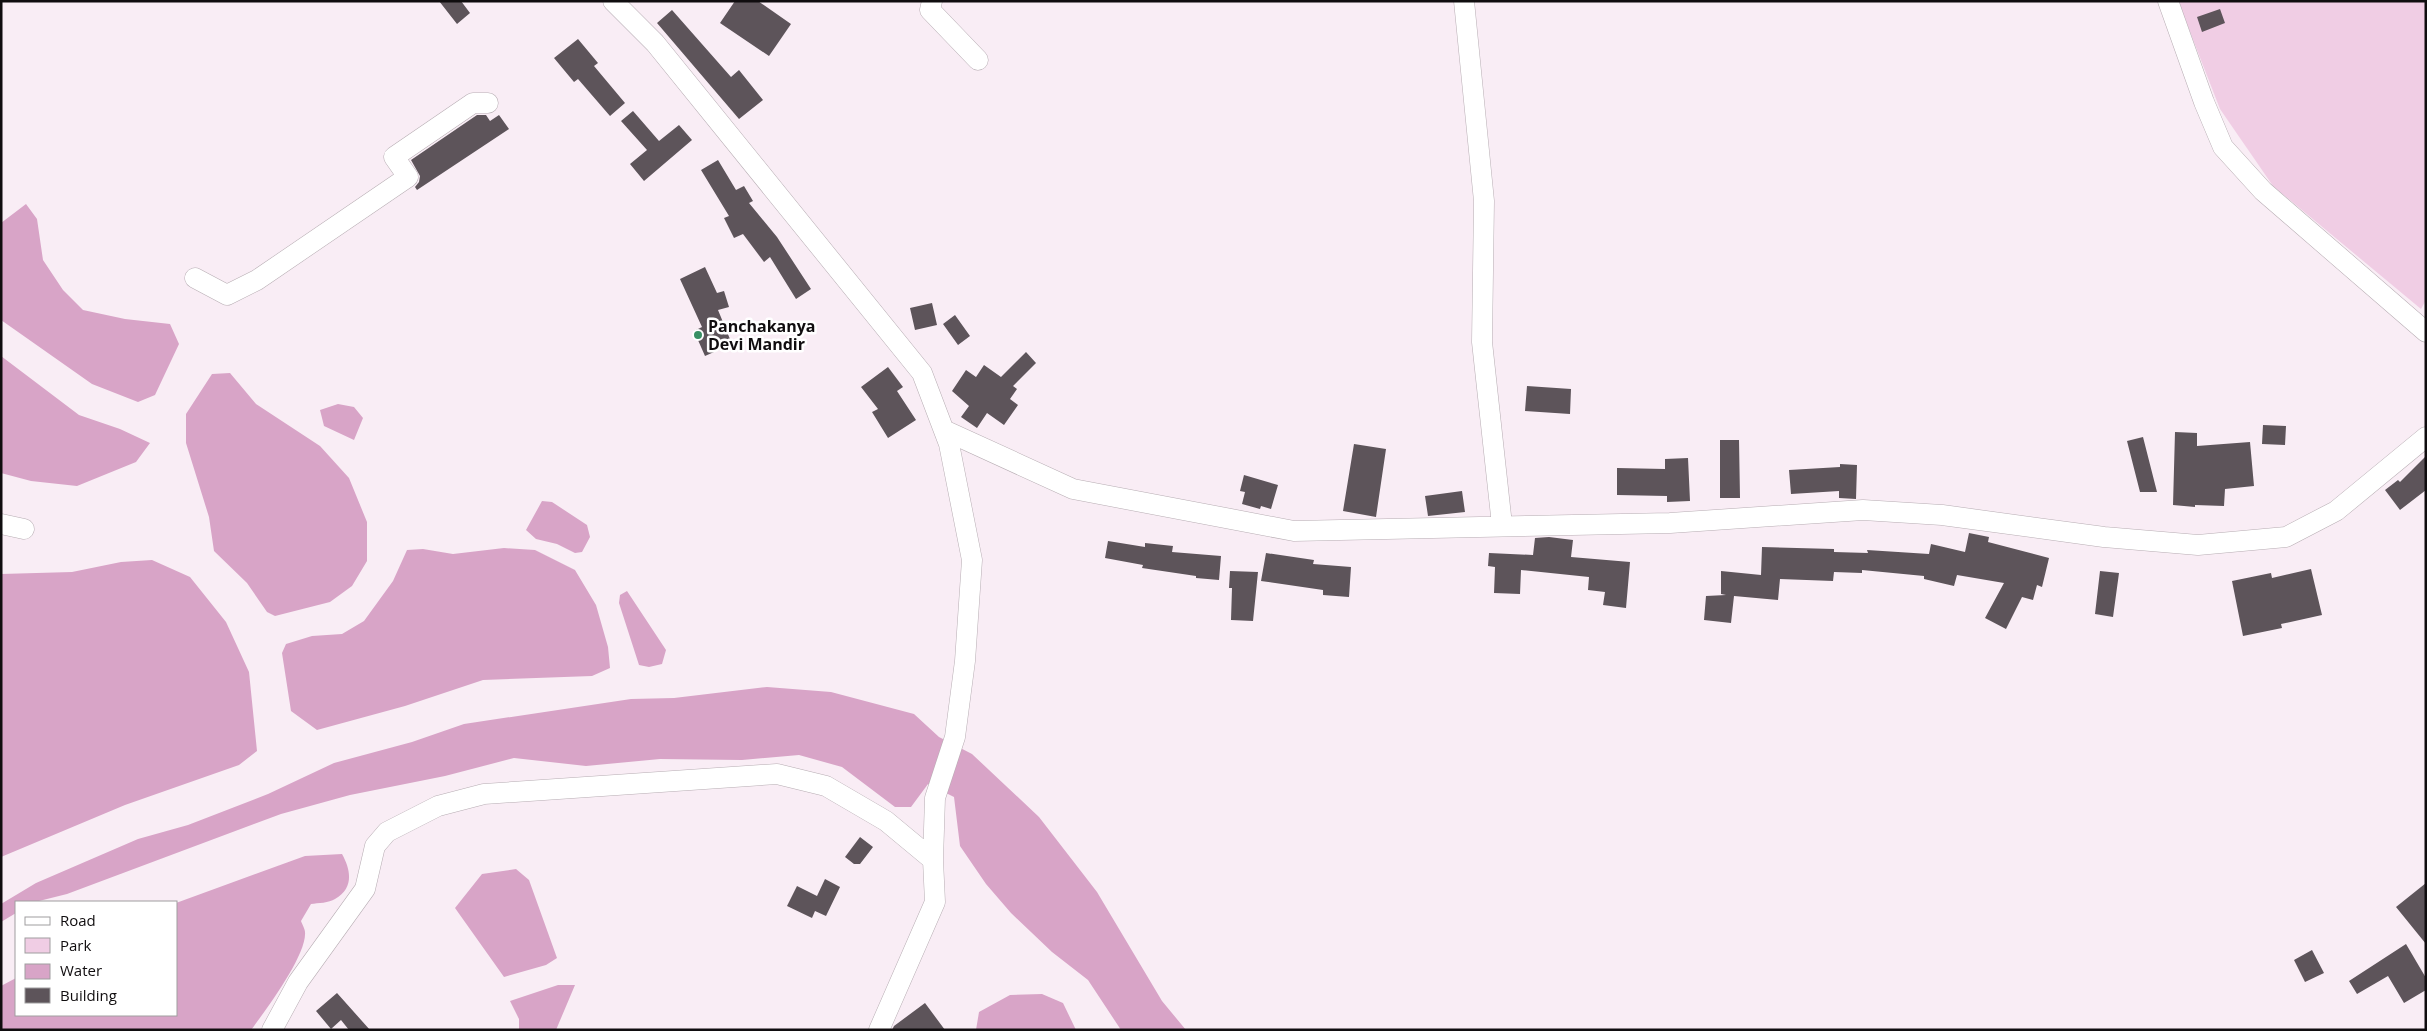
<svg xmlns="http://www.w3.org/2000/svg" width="2427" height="1031" font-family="'Open Sans',sans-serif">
<rect width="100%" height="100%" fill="#f9edf5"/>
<path fill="#f0cde4" d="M 2178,1 L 2426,1 L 2426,300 L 2421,309 L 2273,186 L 2220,109 Z"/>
<path fill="#d8a4c7" d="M 26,204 L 37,219 L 43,260 L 63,290 L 83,310 L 125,319 L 170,324 L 179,344 L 155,395 L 138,402 L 92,384 L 1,320 L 1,223 Z
M 1,356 L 79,415 L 120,429 L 150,443 L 136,462 L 77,486 L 31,481 L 1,473 Z
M 230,373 L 256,404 L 320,446 L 349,478 L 367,522 L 367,561 L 352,586 L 330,602 L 275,616 L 267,612 L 247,583 L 214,551 L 209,517 L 186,443 L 186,414 L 212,374 Z
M 338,404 L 354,407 L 363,418 L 354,440 L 324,426 L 320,410 Z
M 542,501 L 552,502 L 587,525 L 590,537 L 582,552 L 575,553 L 557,544 L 536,539 L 526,530 Z
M 504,548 L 535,550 L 575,570 L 596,605 L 608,647 L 610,668 L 592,676 L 483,680 L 405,706 L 317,730 L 291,711 L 282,653 L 286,644 L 312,636 L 342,634 L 364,621 L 393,581 L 407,550 L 423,549 L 453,554 Z
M 152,560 L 190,577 L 226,622 L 249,672 L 257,751 L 239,765 L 125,805 L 1,857 L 1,574 L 72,572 L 121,562 Z
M 627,591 L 666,650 L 662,664 L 649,667 L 639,665 L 619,603 L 620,595 Z
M 767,687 L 831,692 L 914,714 L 939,737 L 972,754 L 1039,817 L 1097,892 L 1162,1001 L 1186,1030 L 1121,1030 L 1088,980 L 1052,952 L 1011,913 L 986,884 L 960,846 L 954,797 L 928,784 L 911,807 L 895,807 L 842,767 L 799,755 L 742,760 L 660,759 L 586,766 L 514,758 L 445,776 L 350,795 L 281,814 L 67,894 L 35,902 L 16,902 L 16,913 L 1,922 L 1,904 L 36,883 L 138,839 L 188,825 L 268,794 L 334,763 L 412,742 L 464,724 L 631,699 L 674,698 Z
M 342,854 C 351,870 354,888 335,899 C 329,903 318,903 311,904 L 301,921 C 302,924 305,929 305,932 C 307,955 265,1011 251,1030 L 1,1030 L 1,986 L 16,978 L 16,1015 L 176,1015 L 176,903 L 305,856 Z
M 516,869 L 529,880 L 557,958 L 546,965 L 504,977 L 455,908 L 482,874 Z
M 558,985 L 575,985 L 556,1030 L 519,1030 L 519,1019 L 510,1001 Z
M 1042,994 L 1063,1003 L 1076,1030 L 976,1030 L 979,1012 L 1010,995 Z"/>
<path fill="#5d545a" d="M 439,1 L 461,1 L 470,13 L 457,24 Z
M 735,1 L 758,1 L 791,24 L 769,56 L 720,23 Z
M 2220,9 L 2225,23 L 2202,32 L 2197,17 Z
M 672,10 L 731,77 L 739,70 L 763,100 L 739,119 L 657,23 Z
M 578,39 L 598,63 L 594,66 L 625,103 L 610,116 L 578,79 L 574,82 L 554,58 Z
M 633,111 L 659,141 L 679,125 L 692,140 L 644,181 L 630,164 L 647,150 L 621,121 Z
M 477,115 L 486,115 L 490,121 L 499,115 L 509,129 L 417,190 L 415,187 L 419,182 L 420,176 L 411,160 Z
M 718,160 L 736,190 L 744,186 L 753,201 L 749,203 L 777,237 L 811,289 L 796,299 L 770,257 L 764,262 L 743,234 L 734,238 L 724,218 L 729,216 L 701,170 Z
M 705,267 L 717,293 L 724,291 L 729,307 L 718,310 L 732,344 L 705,356 L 694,331 L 702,327 L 680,279 Z
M 932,303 L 937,325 L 915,330 L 910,308 Z
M 955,315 L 970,336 L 958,345 L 943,324 Z
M 1026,352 L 1036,363 L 1013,386 L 1017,389 L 1010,399 L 1018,405 L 1004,425 L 987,413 L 977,428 L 961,417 L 969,406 L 952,391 L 966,370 L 976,377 L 984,365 L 1001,377 Z
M 888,367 L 903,387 L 897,391 L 916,420 L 888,438 L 872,412 L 878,409 L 861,387 Z
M 1527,386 L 1571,389 L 1570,414 L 1525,411 Z
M 2263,425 L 2286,426 L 2285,445 L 2262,444 Z
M 2175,432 L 2197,433 L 2197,446 L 2250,442 L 2254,486 L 2225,489 L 2224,506 L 2195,505 L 2195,507 L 2173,505 Z
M 2143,437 L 2157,492 L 2140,492 L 2127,441 Z
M 1720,440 L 1739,440 L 1740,498 L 1720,498 Z
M 1354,444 L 1386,449 L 1376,517 L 1343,511 Z
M 2426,456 L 2426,490 L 2400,510 L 2385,490 L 2398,480 L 2400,482 Z
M 1688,458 L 1690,501 L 1667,502 L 1667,496 L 1617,495 L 1617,468 L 1665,469 L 1665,459 Z
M 1840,464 L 1857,465 L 1856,499 L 1839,498 L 1839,491 L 1791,494 L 1789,470 L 1840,467 Z
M 1244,475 L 1278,485 L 1271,509 L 1261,506 L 1260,509 L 1242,504 L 1245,492 L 1240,491 Z
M 1462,491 L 1465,512 L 1428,516 L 1425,496 Z
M 1969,533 L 1989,537 L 1988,542 L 2049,558 L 2042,587 L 2037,585 L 2033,600 L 2022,597 L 2006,629 L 1985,618 L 2004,583 L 1957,575 L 1954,586 L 1924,579 L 1924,576 L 1862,570 L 1862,573 L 1834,572 L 1833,581 L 1780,579 L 1778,600 L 1734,596 L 1731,623 L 1704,620 L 1706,596 L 1726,595 L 1721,594 L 1721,571 L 1761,575 L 1762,547 L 1834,549 L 1834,552 L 1868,553 L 1867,550 L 1929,554 L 1931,544 L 1965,552 Z
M 1549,537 L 1573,540 L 1571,557 L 1630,562 L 1626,608 L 1603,605 L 1605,592 L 1588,590 L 1589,577 L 1521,570 L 1520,594 L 1494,593 L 1495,567 L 1488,566 L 1489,553 L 1533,555 L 1535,538 Z
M 1108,541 L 1145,547 L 1145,543 L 1173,546 L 1172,552 L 1221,556 L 1219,580 L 1196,578 L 1196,576 L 1142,568 L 1143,565 L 1105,558 Z
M 1266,553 L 1314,560 L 1313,564 L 1351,567 L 1349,597 L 1323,595 L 1323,590 L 1261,581 Z
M 2311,569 L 2322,615 L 2281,624 L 2282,628 L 2243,636 L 2232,581 L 2271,573 L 2272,578 Z
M 1230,571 L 1258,572 L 1253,621 L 1231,620 L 1232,588 L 1229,588 Z
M 2100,571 L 2119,573 L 2113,617 L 2095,614 Z
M 860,837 L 873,847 L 860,864 L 854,864 L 845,857 Z
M 825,879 L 840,887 L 826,916 L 815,911 L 812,918 L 787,906 L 797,886 L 817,896 Z
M 2426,883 L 2426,944 L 2396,907 Z
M 2406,944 L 2426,978 L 2426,990 L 2404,1003 L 2388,976 L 2357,994 L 2349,981 Z
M 2312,950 L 2324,973 L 2305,982 L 2294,960 Z
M 337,993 L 370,1030 L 349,1030 L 341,1020 L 331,1029 L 316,1011 Z
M 925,1003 L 945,1030 L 892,1030 L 894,1026 Z"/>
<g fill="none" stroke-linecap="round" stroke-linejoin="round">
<g stroke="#b7adb3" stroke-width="21">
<path id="minor" d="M 613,1 L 655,43 L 922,373 L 949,444 L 972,560 L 965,661 L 955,737 L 935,798 L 933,860 L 935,902 L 879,1030
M 932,1 L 930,10 L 978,60
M 1464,1 L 1484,201 L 1482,342 L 1502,525
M 2168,1 L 2204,102 L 2223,147 L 2263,191 L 2426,332
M 195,278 L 227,295 L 257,280 L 408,177 L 394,157 L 473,103 L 488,103
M 944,430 L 1073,489 L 1294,531 L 1670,523 L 1863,510 L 1942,515 L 2104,537 L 2198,545 L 2286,537 L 2336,511 L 2426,437
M 1,524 L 24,529
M 272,1030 L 298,982 L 365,889 L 375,846 L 387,832 L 438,806 L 484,794 L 777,774 L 826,786 L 886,821 L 933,860"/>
</g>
<use href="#minor" stroke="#fff" stroke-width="20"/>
</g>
<circle fill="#389064" stroke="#fff" stroke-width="2" cx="698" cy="335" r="5"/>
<g text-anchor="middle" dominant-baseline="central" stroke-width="5" stroke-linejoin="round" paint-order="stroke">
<g font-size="16" font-weight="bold" fill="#100d0f" stroke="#fff" text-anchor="start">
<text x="708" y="326">Panchakanya<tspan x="708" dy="18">Devi Mandir</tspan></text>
</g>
</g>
<rect width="2427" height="1031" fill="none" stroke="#100d0f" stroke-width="5"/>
<rect x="15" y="901" width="162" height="115" fill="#ffffff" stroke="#9f9e9f"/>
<rect x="25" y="917" width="25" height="8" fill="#ffffff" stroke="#9f9e9f"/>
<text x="60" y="926" font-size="15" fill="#100d0f">Road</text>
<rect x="25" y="938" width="25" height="15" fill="#f0cde4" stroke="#9f9e9f"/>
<text x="60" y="951" font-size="15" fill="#100d0f">Park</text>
<rect x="25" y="964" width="25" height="15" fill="#d8a4c7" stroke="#9f9e9f"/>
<text x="60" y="976" font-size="15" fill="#100d0f">Water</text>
<rect x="25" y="988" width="25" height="15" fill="#5d545a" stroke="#9f9e9f"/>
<text x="60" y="1001" font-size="15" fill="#100d0f">Building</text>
</svg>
